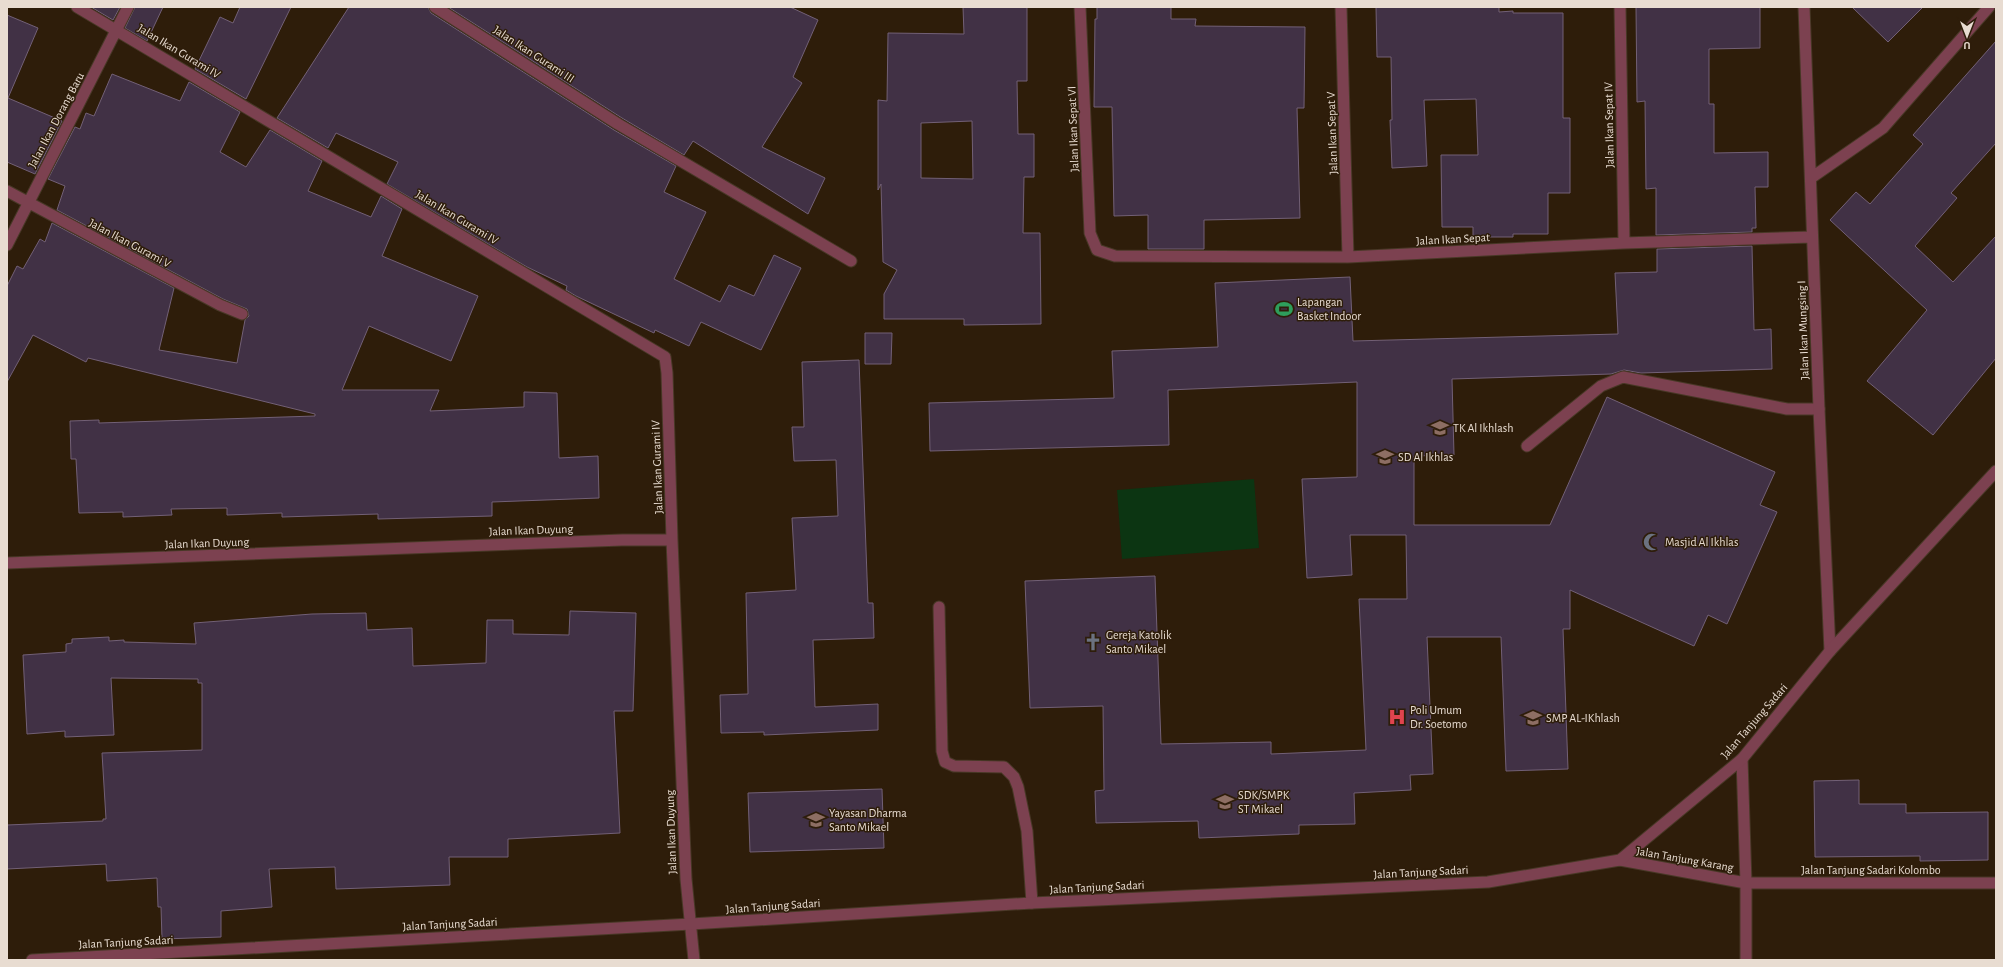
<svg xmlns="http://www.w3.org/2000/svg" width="2003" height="967" font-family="'Alegreya Sans',sans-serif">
<rect width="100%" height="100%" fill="#2e1d0a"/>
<path fill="#0c3512" d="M 1254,479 L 1259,548 L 1122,559 L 1117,490 Z"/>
<path fill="#413145" stroke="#726076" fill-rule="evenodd" d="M 91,7 L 120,7 L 113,20 Z
M 135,7 L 163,7 L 147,41 L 125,28 Z
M 240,7 L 291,7 L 246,99 L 195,69 L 220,17 L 233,23 Z
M 349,7 L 428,7 L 431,13 L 614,130 L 676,166 L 664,192 L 706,212 L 674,279 L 720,302 L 729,285 L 754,296 L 774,255 L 801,268 L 761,350 L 701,322 L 689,346 L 655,330 L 654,333 L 576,296 L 566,290 L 567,286 L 527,267 L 387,184 L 398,162 L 336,133 L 328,148 L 277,118 Z
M 448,7 L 790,7 L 818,20 L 793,77 L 802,83 L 762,147 L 825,178 L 808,214 L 693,141 L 684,155 L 622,118 Z
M 963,7 L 1027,7 L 1027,81 L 1017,81 L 1018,134 L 1034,134 L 1034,177 L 1024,177 L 1023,233 L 1040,233 L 1041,324 L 964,325 L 964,319 L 884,319 L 884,294 L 897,270 L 883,262 L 881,184 L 878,190 L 878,100 L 887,101 L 888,33 L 964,34 ZM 972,121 L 973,179 L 921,178 L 921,123 Z
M 1097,7 L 1171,7 L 1171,19 L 1196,19 L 1195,26 L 1305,27 L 1304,108 L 1297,108 L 1300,218 L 1204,220 L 1204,249 L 1148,249 L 1148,215 L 1114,216 L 1112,107 L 1094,107 L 1095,19 L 1097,19 Z
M 1376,7 L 1499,7 L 1499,12 L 1513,11 L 1513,13 L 1563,13 L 1563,118 L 1570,118 L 1570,193 L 1548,193 L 1548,234 L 1513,234 L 1513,237 L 1473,237 L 1473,227 L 1442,227 L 1441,155 L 1478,155 L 1476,99 L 1424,100 L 1427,166 L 1392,168 L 1390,120 L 1392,120 L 1391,57 L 1377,57 Z
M 1636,7 L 1760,7 L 1760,48 L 1709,49 L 1709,104 L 1714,104 L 1714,153 L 1768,152 L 1768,187 L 1755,187 L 1756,228 L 1752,228 L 1752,232 L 1656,235 L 1656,188 L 1646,189 L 1645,101 L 1637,102 Z
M 1852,7 L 1923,7 L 1888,42 Z
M 7,15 L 38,28 L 8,98 L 62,121 L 35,174 L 7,162 Z
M 1996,41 L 1996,143 L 1951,193 L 1957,198 L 1915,246 L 1953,282 L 1996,236 L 1996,358 L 1933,435 L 1867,381 L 1927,310 L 1830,220 L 1856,192 L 1870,204 L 1923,144 L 1913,135 Z
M 112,74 L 180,101 L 189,82 L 240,112 L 220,152 L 246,167 L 270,130 L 322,161 L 308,191 L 371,217 L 381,196 L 402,209 L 382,256 L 478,296 L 451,361 L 369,326 L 342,390 L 439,390 L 430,411 L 524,407 L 524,392 L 557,393 L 559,458 L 598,456 L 599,498 L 492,502 L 492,516 L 378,519 L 378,514 L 282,517 L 282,513 L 227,515 L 227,508 L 171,509 L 172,515 L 123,517 L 123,512 L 79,513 L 76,459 L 71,459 L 70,421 L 99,420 L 99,423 L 315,416 L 315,414 L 88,358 L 86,362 L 33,335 L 7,382 L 7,286 L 17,266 L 23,269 L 40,239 L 45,242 L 52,223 L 174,288 L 159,350 L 237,363 L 245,320 L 249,316 L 247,309 L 223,299 L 57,210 L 65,186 L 48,179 L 75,127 L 80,129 L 86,113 L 94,116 Z
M 1752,246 L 1754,330 L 1771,329 L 1772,369 L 1641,373 L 1624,370 L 1611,374 L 1452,379 L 1454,455 L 1414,456 L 1414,525 L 1550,525 L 1607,397 L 1775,472 L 1760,505 L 1777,512 L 1727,624 L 1708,615 L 1694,646 L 1570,590 L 1570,629 L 1563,629 L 1568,769 L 1506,771 L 1501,637 L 1427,637 L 1433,774 L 1410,775 L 1411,790 L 1354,793 L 1355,824 L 1299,825 L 1299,834 L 1199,838 L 1198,821 L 1096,823 L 1095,791 L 1104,790 L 1103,706 L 1030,708 L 1025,581 L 1155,576 L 1161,744 L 1271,742 L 1271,754 L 1366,750 L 1359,599 L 1407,599 L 1406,535 L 1350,535 L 1352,575 L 1307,578 L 1302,479 L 1357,477 L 1357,382 L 1168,390 L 1169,445 L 930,451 L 929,403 L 1114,398 L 1112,351 L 1218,347 L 1215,283 L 1350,277 L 1353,341 L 1618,334 L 1615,273 L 1657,272 L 1657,249 Z
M 865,333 L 892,333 L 891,364 L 865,364 Z
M 859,360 L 868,603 L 873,603 L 874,638 L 813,640 L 815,707 L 878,704 L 878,730 L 764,735 L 764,732 L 721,733 L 720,695 L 748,694 L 746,593 L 796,590 L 792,518 L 838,516 L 836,460 L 794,461 L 792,427 L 804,427 L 802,362 Z
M 570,611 L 636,613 L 633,711 L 614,711 L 620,833 L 508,839 L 508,857 L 449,857 L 450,885 L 336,889 L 335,867 L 269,869 L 272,907 L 221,911 L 221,937 L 162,939 L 161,907 L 158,907 L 157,878 L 107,881 L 106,864 L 7,869 L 7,825 L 103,821 L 103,819 L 106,819 L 102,753 L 202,750 L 202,683 L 198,683 L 198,679 L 111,678 L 114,735 L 65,737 L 65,731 L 27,734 L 23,655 L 66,652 L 66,644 L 72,643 L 72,639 L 109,637 L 109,641 L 124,640 L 124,642 L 196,644 L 194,623 L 312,614 L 366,613 L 367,630 L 412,628 L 413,666 L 486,663 L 487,620 L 513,620 L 513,634 L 569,635 Z
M 1859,780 L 1859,804 L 1906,804 L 1906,813 L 1988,812 L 1988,860 L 1920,861 L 1920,856 L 1815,857 L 1814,781 Z
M 882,789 L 884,848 L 750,852 L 748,793 Z"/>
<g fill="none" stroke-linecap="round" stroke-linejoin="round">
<g stroke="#483826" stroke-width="13">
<path id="service" d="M 1527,446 L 1601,386 L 1623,377 L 1787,409 L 1819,409
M 939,607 L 942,751 L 945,762 L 954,766 L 1004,767 L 1014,777 L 1018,787 L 1027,831 L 1032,903"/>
</g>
<g stroke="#483826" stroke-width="13">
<path id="minor" d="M 77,7 L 665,357 L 667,373 L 672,540
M 435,7 L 618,124 L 851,261
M 1080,7 L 1090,233 L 1097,250 L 1115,256 L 1348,257 L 1624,243 L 1812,237
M 1341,7 L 1348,257
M 1620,7 L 1624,243
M 1804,7 L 1819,409 L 1830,651
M 1811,178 L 1883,128 L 1989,7
M 7,191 L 220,305 L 242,314
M 7,245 L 128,7
M 7,563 L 622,540 L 672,540 L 686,879 L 694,960
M 1742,759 L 1746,883 L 1746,960
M 1620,860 L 1746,883 L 1996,883"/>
</g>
<g stroke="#483826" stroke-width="13">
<path id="tertiary" d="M 32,960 L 691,924 L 1032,903 L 1488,882 L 1620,860 L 1742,759 L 1830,651 L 1996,471"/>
</g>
<use href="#service" stroke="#7c4150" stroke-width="11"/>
<use href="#minor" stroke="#7c4150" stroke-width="11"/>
<use href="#tertiary" stroke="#7c4150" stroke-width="11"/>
</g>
<defs>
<g id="stadium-bare" transform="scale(1.38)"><path d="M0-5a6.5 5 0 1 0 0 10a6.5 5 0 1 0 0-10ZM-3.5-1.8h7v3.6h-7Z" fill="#2e9e5b" stroke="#2e1d0a" stroke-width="2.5" paint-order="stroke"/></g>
<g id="school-bare" transform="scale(1.38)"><path d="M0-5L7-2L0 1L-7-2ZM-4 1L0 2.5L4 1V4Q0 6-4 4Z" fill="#8d6e63" stroke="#2e1d0a" stroke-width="2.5" paint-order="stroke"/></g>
<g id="mosque-bare" transform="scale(1.38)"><path d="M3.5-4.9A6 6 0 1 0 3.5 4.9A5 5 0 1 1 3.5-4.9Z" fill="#6b7280" stroke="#2e1d0a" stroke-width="2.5" paint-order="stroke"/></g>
<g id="church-bare" transform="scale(1.38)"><path d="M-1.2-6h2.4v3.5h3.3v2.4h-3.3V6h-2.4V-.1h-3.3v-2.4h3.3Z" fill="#6b7280" stroke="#2e1d0a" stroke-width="2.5" paint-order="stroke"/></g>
<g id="hospital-bare" transform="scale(1.38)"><path d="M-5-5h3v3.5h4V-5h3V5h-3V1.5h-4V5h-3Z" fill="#e0444e" stroke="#2e1d0a" stroke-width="2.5" paint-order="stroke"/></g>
</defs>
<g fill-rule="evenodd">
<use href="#stadium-bare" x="1284" y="309"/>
<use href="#school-bare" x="1440" y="428"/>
<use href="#school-bare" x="1385" y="457"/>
<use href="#mosque-bare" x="1652" y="542"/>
<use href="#church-bare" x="1093" y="642"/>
<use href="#hospital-bare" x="1397" y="717"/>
<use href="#school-bare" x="1533" y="718"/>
<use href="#school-bare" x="1225" y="802"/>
<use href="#school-bare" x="816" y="820"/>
</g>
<g text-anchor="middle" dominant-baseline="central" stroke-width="3" stroke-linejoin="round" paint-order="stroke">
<g font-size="12" fill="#e8dcd1" stroke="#2e1d0a">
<text transform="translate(179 51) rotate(31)">Jalan Ikan Gurami IV</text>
<text transform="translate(534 54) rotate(33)">Jalan Ikan Gurami III</text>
<text transform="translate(56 120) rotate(-62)">Jalan Ikan Dorang Baru</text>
<text transform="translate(1609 125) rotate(-91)">Jalan Ikan Sepat IV</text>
<text transform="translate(1073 129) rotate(-92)">Jalan Ikan Sepat VI</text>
<text transform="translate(1332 133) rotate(-92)">Jalan Ikan Sepat V</text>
<text transform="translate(457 217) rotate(31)">Jalan Ikan Gurami IV</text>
<text transform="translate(1453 239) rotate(-3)">Jalan Ikan Sepat</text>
<text transform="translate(130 243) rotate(28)">Jalan Ikan Gurami V</text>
<text transform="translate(1803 330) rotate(-92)">Jalan Ikan Mungsing I</text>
<text transform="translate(657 467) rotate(-92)">Jalan Ikan Gurami IV</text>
<text transform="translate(531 530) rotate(-2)">Jalan Ikan Duyung</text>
<text transform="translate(207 543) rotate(-2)">Jalan Ikan Duyung</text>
<text transform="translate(1754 721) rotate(-49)">Jalan Tanjung Sadari</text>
<text transform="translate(671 832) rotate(-92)">Jalan Ikan Duyung</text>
<text transform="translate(1685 859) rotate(10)">Jalan Tanjung Karang</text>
<text x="1871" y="870">Jalan Tanjung Sadari Kolombo</text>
<text transform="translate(1421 872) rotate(-3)">Jalan Tanjung Sadari</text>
<text transform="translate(1097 887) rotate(-3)">Jalan Tanjung Sadari</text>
<text transform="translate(773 906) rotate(-4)">Jalan Tanjung Sadari</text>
<text transform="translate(450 924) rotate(-3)">Jalan Tanjung Sadari</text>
<text transform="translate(126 942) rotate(-3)">Jalan Tanjung Sadari</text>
</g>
<g font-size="12" fill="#e8dcd1" stroke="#2e1d0a" text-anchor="start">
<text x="1297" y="302">Lapangan<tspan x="1297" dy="14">Basket Indoor</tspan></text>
<text x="1453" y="428">TK Al Ikhlash</text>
<text x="1398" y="457">SD Al Ikhlas</text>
<text x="1665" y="542">Masjid Al Ikhlas</text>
<text x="1106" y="635">Gereja Katolik<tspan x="1106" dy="14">Santo Mikael</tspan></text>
<text x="1410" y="710">Poli Umum<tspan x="1410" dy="14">Dr. Soetomo</tspan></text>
<text x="1546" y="718">SMP AL-IKhlash</text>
<text x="1238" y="795">SDK/SMPK<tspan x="1238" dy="14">ST Mikael</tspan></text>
<text x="829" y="813">Yayasan Dharma<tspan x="829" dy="14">Santo Mikael</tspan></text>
</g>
</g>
<rect width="2003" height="967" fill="none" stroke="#e8dcd1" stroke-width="16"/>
<g transform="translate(1967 36) rotate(180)" stroke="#2e1d0a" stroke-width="3" paint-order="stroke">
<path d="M0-3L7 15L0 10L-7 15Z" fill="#e8dcd1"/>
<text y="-6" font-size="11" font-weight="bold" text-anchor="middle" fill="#e8dcd1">U</text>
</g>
</svg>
